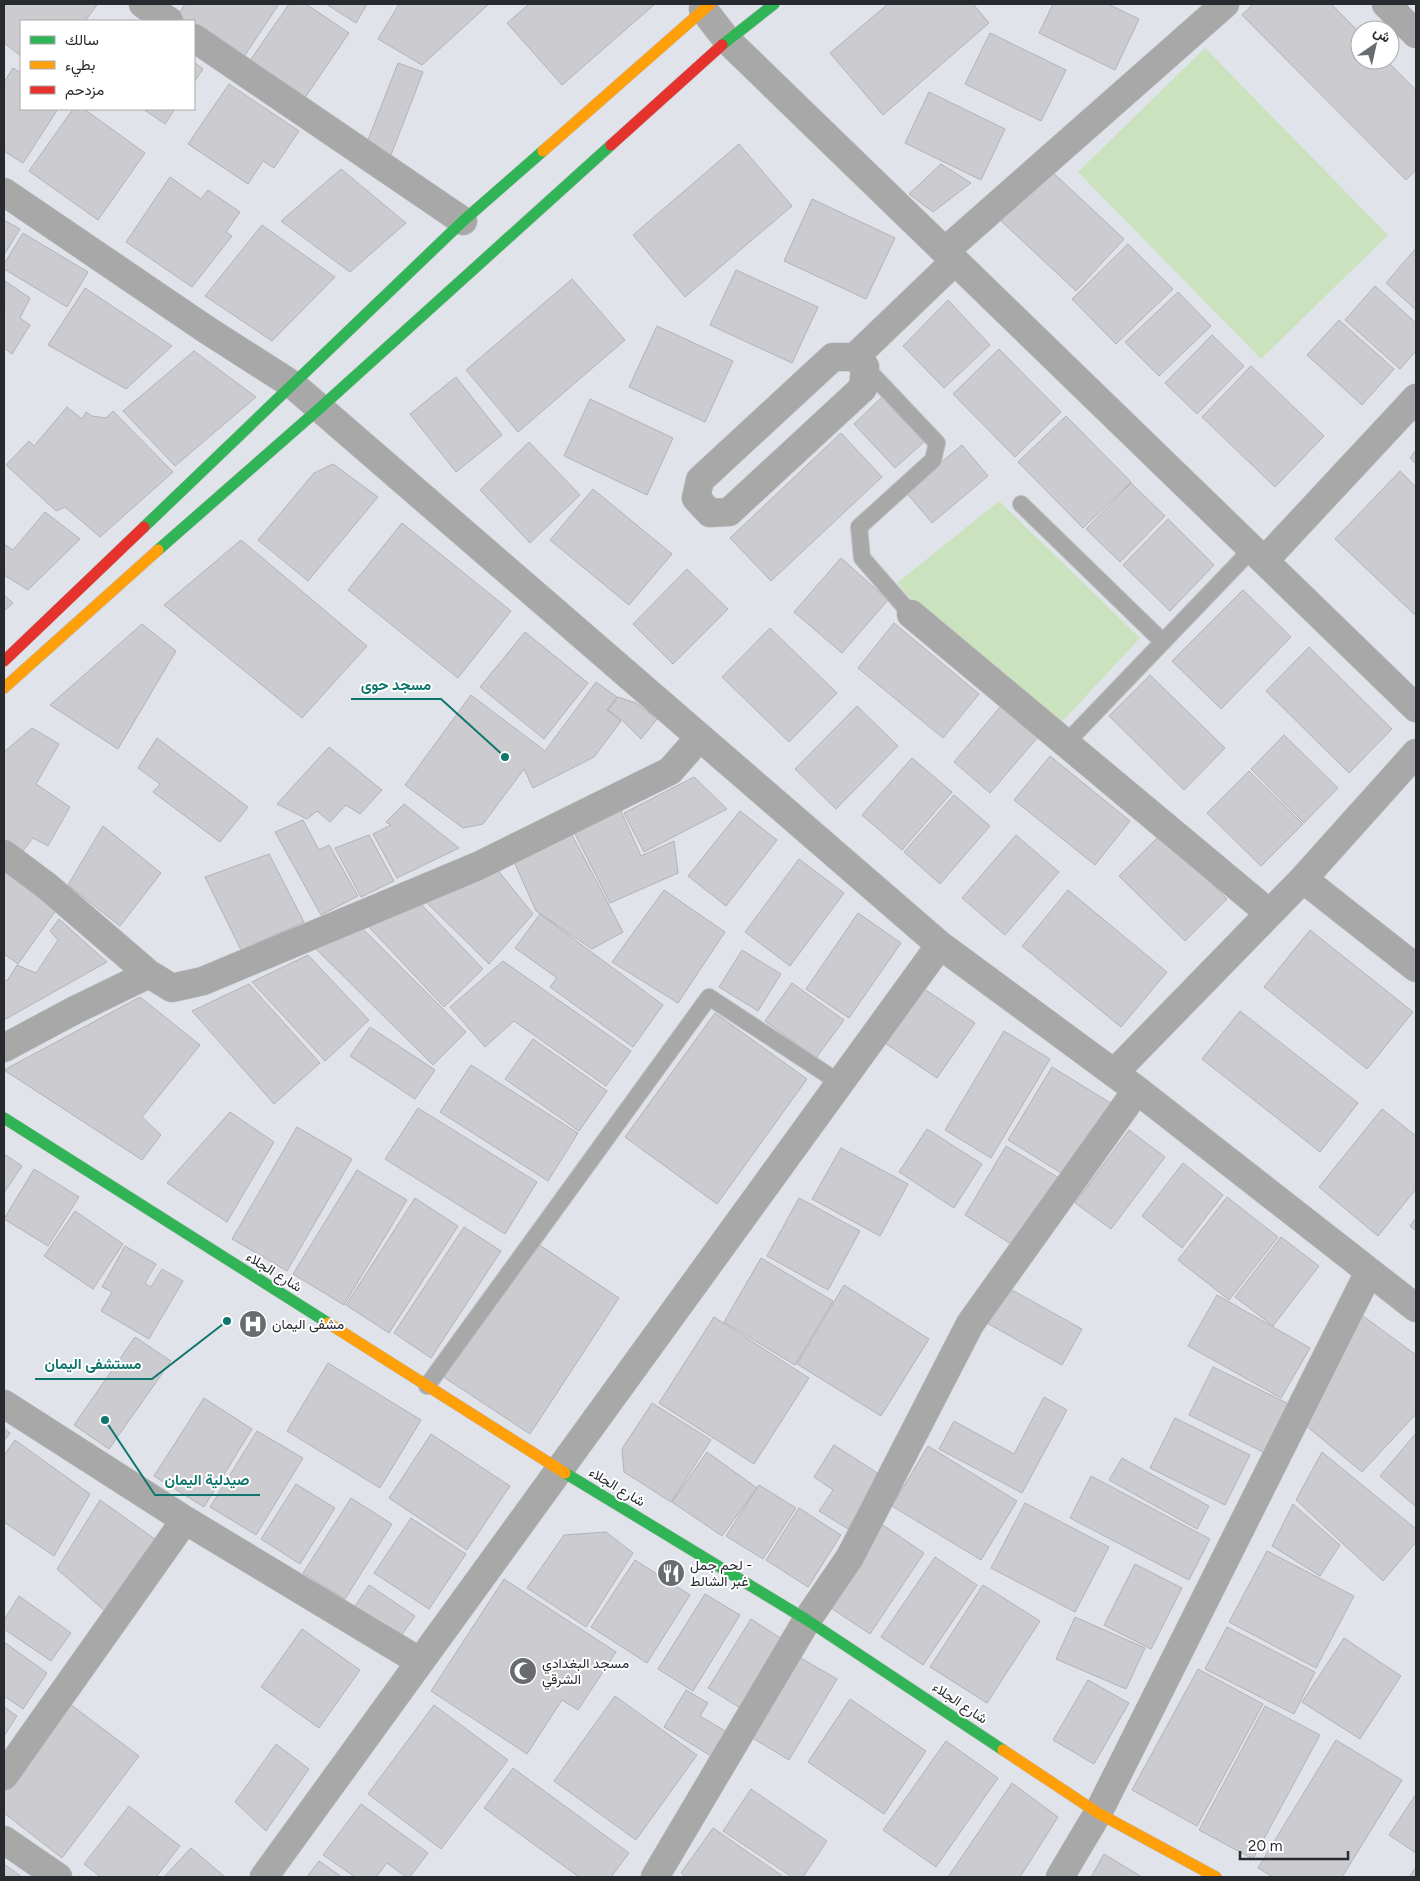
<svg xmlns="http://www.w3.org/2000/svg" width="1420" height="1881" font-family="Figtree,Vazirmatn,sans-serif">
<rect width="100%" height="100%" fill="#e0e3e9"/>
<path fill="#cae3be" d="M 1205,48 L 1388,235 L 1261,359 L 1078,172 Z
M 999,501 L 1140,638 L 1060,724 L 918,607 L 897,583 Z"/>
<path fill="#ccccd0" stroke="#b2b3b8" d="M 4,4 L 95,4 L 97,5 L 85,21 L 21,21 L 21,56 L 4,43 Z
M 185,4 L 279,4 L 243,58 L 194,25 L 194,21 L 187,21 L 178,15 Z
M 289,4 L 306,4 L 349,33 L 304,99 L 249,62 Z
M 326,4 L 367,4 L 356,23 Z
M 399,4 L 489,4 L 422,65 L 378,39 Z
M 529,4 L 655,4 L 562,85 L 507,23 Z
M 888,4 L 973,4 L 989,23 L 883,115 L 830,53 Z
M 1053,4 L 1108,4 L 1139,19 L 1115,70 L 1039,33 Z
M 1253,4 L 1331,4 L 1360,33 L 1360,60 L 1386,60 L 1416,90 L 1416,170 L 1406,180 L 1242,15 Z
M 990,33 L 1066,70 L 1041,121 L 965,84 Z
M 194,62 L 203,69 L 194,82 Z
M 398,63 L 423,72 L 391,155 L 366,145 Z
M 13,68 L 21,73 L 21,109 L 58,109 L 23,163 L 4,151 L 4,82 Z
M 229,84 L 299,131 L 274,168 L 263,161 L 248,184 L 188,144 Z
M 929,92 L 1005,129 L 981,180 L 905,143 Z
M 73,109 L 84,109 L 145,153 L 98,220 L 29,171 Z
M 143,109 L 175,109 L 165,124 Z
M 739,144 L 792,206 L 685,297 L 633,235 Z
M 941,164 L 971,183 L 933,212 L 909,194 Z
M 1047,167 L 1124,239 L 1076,291 L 999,219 Z
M 341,169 L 406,223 L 350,272 L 281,221 Z
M 170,177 L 201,199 L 208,190 L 240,212 L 226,232 L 232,236 L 192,287 L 126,242 Z
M 812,199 L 895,238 L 866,299 L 784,261 Z
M 4,220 L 20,229 L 4,255 Z
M 262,225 L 335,277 L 272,341 L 205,296 Z
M 23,233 L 88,272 L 67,307 L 4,269 L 4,264 Z
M 1128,244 L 1173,289 L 1116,344 L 1072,299 Z
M 1416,248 L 1416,310 L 1386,283 Z
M 736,270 L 818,307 L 792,363 L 710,325 Z
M 572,279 L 625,340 L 518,432 L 466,370 Z
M 5,281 L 30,298 L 20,318 L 30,325 L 12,354 L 4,348 Z
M 1375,286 L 1416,323 L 1416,351 L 1400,369 L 1345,320 Z
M 85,288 L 172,346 L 126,389 L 48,345 Z
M 1178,292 L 1211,326 L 1159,376 L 1125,342 Z
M 948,300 L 990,345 L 944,388 L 903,346 Z
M 1339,320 L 1394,369 L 1362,405 L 1307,355 Z
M 657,326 L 733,361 L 705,422 L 629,387 Z
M 1212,335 L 1244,366 L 1197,414 L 1165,383 Z
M 999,349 L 1061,412 L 1015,457 L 953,394 Z
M 194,351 L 256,397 L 175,466 L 123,411 Z
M 1251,366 L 1324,436 L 1275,487 L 1202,417 Z
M 456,377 L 502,435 L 456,472 L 410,414 Z
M 882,397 L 924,442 L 895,468 L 854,424 Z
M 590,399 L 673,438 L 647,495 L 564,456 Z
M 67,407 L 82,419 L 86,412 L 92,416 L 106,418 L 113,411 L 173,472 L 100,537 L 65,507 L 56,511 L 6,465 L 29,441 L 34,446 Z
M 1066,416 L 1131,482 L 1083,528 L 1018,462 Z
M 841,433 L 882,477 L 771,581 L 730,538 Z
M 529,442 L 580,495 L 530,543 L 480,490 Z
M 962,445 L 988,476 L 932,523 L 906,492 Z
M 1416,450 L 1416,464 L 1410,458 Z
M 333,464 L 378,497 L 308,581 L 258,540 L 314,473 Z
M 1400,471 L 1416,487 L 1416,616 L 1335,539 Z
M 1131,483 L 1165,516 L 1120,562 L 1086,529 Z
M 593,489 L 672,554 L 629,605 L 550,540 Z
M 45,512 L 80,539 L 28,590 L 4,575 L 4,544 L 13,550 Z
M 1168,519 L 1214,565 L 1170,611 L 1123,565 Z
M 402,523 L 511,611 L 458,678 L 348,590 Z
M 241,540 L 367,646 L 302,718 L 164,605 Z
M 841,558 L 888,600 L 842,653 L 794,612 Z
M 687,569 L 728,609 L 673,664 L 633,624 Z
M 1243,590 L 1291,637 L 1221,709 L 1172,661 Z
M 4,595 L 13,603 L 4,611 Z
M 894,623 L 979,694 L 943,738 L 858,668 Z
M 142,624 L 176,651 L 118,749 L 50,705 Z
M 770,628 L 837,693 L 789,742 L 722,677 Z
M 525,632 L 588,683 L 544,739 L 480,687 Z
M 1309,647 L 1392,729 L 1349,773 L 1266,691 Z
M 1150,675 L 1225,748 L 1184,790 L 1109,716 Z
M 596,682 L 617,697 L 607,710 L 621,721 L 594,757 L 533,788 L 524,769 L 483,824 L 463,828 L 405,785 L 471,695 L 545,751 Z
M 618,697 L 636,703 L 657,719 L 641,739 L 623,721 L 608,710 Z
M 857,706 L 898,746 L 836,809 L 795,769 Z
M 1001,706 L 1038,737 L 990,793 L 954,762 Z
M 32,728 L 59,744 L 36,784 L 70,807 L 48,846 L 33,838 L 19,856 L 4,841 L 4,752 Z
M 1284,735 L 1338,788 L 1304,823 L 1251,769 Z
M 157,738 L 248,807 L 220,842 L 153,792 L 160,784 L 138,768 Z
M 329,747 L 382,790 L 360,814 L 346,805 L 330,822 L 317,811 L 307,819 L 277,804 Z
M 1050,756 L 1130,821 L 1095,865 L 1014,800 Z
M 912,758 L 952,792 L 902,850 L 862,815 Z
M 1249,771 L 1303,824 L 1261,866 L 1207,813 Z
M 694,777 L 727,809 L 644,852 L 624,813 Z
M 954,795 L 990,826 L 940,884 L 904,852 Z
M 404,804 L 459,848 L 397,878 L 373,834 L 391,825 L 386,822 Z
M 621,811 L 641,856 L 674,841 L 678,873 L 610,903 L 574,832 Z
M 740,811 L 777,840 L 726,906 L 688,876 Z
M 303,820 L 319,850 L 329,845 L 358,896 L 321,915 L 275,832 Z
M 103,826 L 161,873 L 120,926 L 68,885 Z
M 570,831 L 623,932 L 592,949 L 536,911 L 512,857 Z
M 1161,834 L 1227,899 L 1185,941 L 1119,876 Z
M 369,835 L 394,881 L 361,897 L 335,848 Z
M 1016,835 L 1059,872 L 1005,935 L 962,898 Z
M 269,854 L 304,922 L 241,950 L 205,877 Z
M 799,859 L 844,893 L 790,966 L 745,932 Z
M 4,867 L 59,906 L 18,964 L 4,954 Z
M 496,868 L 533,914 L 489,964 L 424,900 Z
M 664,890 L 725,932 L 678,1003 L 612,962 Z
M 1068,890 L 1167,972 L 1121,1027 L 1022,946 Z
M 419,902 L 483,969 L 444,1007 L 369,927 Z
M 858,913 L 901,943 L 849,1018 L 806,989 Z
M 540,914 L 663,1005 L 633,1047 L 550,987 L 557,978 L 515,948 Z
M 59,919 L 107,962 L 4,1020 L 4,979 L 7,981 L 17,965 L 36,973 L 58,940 L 50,931 Z
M 362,928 L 466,1032 L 433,1065 L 315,948 Z
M 1310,930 L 1413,1012 L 1367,1069 L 1264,987 Z
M 742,950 L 781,974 L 758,1011 L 719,987 Z
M 308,955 L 369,1020 L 325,1061 L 252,982 Z
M 503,961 L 631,1051 L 606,1086 L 514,1021 L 485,1047 L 450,1007 Z
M 792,983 L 844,1020 L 816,1058 L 765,1021 Z
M 249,984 L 320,1063 L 274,1104 L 192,1011 Z
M 917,984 L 975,1023 L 937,1078 L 879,1039 Z
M 140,997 L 200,1045 L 142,1117 L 161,1135 L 142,1160 L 4,1070 Z
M 1240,1011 L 1358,1103 L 1320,1152 L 1202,1059 Z
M 715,1013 L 807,1079 L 717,1204 L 625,1137 Z
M 370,1027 L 435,1070 L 415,1099 L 350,1056 Z
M 1004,1031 L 1050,1059 L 991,1158 L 945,1130 Z
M 533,1039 L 607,1091 L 579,1131 L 505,1079 Z
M 471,1065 L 578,1133 L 548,1181 L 440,1112 Z
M 1052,1067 L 1114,1105 L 1069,1178 L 1008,1140 Z
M 418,1108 L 537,1182 L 505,1234 L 385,1159 Z
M 1382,1109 L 1416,1136 L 1416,1189 L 1378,1236 L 1319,1187 Z
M 230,1112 L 274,1142 L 227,1222 L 167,1183 Z
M 297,1127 L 352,1159 L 287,1271 L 232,1239 Z
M 927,1129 L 982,1164 L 954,1208 L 899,1172 Z
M 1129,1130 L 1165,1157 L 1111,1229 L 1075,1203 Z
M 1006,1146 L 1059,1178 L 1016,1247 L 965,1215 Z
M 841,1148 L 908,1184 L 880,1236 L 812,1199 Z
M 4,1154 L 22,1166 L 4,1193 Z
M 1183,1163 L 1223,1195 L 1182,1248 L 1142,1216 Z
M 34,1169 L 79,1197 L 48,1246 L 4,1219 Z
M 357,1170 L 407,1200 L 344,1305 L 293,1274 Z
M 1227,1197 L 1278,1237 L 1229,1300 L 1178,1260 Z
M 415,1198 L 458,1226 L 389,1333 L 346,1305 Z
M 799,1198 L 860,1231 L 828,1290 L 767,1256 Z
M 75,1211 L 123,1244 L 93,1289 L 44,1256 Z
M 1416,1218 L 1416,1231 L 1410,1226 Z
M 464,1227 L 501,1251 L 431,1358 L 394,1333 Z
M 526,1236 L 619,1298 L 530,1434 L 436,1372 Z
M 1281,1237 L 1319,1266 L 1273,1326 L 1235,1297 Z
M 125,1246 L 156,1264 L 145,1283 L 151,1287 L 162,1269 L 183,1281 L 149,1339 L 101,1311 L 112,1292 L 102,1287 Z
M 761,1258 L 833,1301 L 795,1365 L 724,1322 Z
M 844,1285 L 929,1339 L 881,1416 L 797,1364 Z
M 1005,1286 L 1082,1329 L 1062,1365 L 985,1322 Z
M 1217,1295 L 1310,1348 L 1281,1398 L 1188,1346 Z
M 1359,1313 L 1416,1355 L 1416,1414 L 1362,1472 L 1304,1424 Z
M 714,1317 L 809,1378 L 754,1464 L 659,1403 Z
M 135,1337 L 171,1361 L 109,1449 L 74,1425 Z
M 328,1363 L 421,1420 L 380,1488 L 287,1431 Z
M 1213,1367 L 1289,1404 L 1265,1453 L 1189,1415 Z
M 1044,1397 L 1067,1410 L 1022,1493 L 939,1449 L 954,1421 L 1014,1454 Z
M 204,1398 L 252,1429 L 204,1507 L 154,1476 Z
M 652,1403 L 711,1440 L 671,1502 L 624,1472 L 622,1449 Z
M 1175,1418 L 1250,1455 L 1225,1505 L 1150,1468 Z
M 4,1428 L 10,1433 L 4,1441 Z
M 257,1431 L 303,1458 L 256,1535 L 210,1507 Z
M 1416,1433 L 1416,1507 L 1380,1476 Z
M 431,1434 L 510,1486 L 467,1550 L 389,1498 Z
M 15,1440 L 90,1494 L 54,1556 L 4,1522 L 4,1455 Z
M 834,1445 L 882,1476 L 848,1529 L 819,1511 L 833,1490 L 814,1477 Z
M 928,1446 L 1017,1501 L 981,1560 L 892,1506 Z
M 707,1452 L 757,1488 L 722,1536 L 672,1502 Z
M 1322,1452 L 1416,1529 L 1416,1542 L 1383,1581 L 1296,1500 Z
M 1122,1458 L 1209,1506 L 1197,1529 L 1109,1480 Z
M 1091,1476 L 1210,1539 L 1189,1580 L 1070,1518 Z
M 296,1484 L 335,1508 L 300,1564 L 261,1539 Z
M 759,1485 L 796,1508 L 763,1559 L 726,1536 Z
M 351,1498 L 392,1524 L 345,1599 L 303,1573 Z
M 100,1500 L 155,1539 L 106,1612 L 57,1569 Z
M 1025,1503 L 1109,1547 L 1075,1612 L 991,1568 Z
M 1293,1504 L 1340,1545 L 1320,1576 L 1272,1546 Z
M 799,1508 L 841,1535 L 808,1587 L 766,1560 Z
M 871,1517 L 924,1553 L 870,1634 L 816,1598 Z
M 411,1518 L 466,1554 L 429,1609 L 374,1573 Z
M 606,1532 L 633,1553 L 586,1627 L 527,1588 L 564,1535 Z
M 1267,1551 L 1354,1596 L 1316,1668 L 1229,1622 Z
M 935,1557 L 977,1585 L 923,1665 L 881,1637 Z
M 635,1560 L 690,1595 L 647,1663 L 591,1627 Z
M 1135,1564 L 1182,1588 L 1151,1649 L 1104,1625 Z
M 504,1579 L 616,1652 L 578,1710 L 562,1700 L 527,1754 L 431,1691 Z
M 369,1585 L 415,1616 L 398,1640 L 353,1609 Z
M 983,1585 L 1040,1621 L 987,1703 L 930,1667 Z
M 705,1594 L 740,1615 L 693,1691 L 658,1669 Z
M 19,1596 L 71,1633 L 51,1661 L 4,1629 L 4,1620 Z
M 1075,1617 L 1145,1648 L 1126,1689 L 1056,1659 Z
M 751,1619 L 785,1641 L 742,1709 L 708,1688 Z
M 1227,1627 L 1315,1672 L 1294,1714 L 1205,1669 Z
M 302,1629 L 360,1670 L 319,1728 L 261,1687 Z
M 1344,1638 L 1401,1676 L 1360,1739 L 1302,1702 Z
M 4,1642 L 47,1673 L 23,1709 L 4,1696 Z
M 792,1653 L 837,1679 L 789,1760 L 744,1733 Z
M 1198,1669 L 1263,1704 L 1197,1826 L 1132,1790 Z
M 1088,1680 L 1129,1703 L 1094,1764 L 1053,1740 Z
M 686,1690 L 708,1703 L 700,1716 L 727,1732 L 711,1756 L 664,1727 Z
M 615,1696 L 697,1755 L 636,1840 L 554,1781 Z
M 850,1699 L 926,1751 L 884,1814 L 808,1762 Z
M 70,1704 L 139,1756 L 62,1858 L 4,1813 L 4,1792 Z
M 434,1705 L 508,1760 L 441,1849 L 368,1794 Z
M 1265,1706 L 1320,1735 L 1253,1859 L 1199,1830 Z
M 4,1707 L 17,1716 L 4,1736 Z
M 1336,1740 L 1402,1780 L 1342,1877 L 1273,1877 L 1258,1868 Z
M 946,1741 L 998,1778 L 936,1867 L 883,1830 Z
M 276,1744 L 309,1769 L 266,1831 L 235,1802 Z
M 513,1768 L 629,1853 L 611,1877 L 579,1877 L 484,1808 Z
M 1012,1783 L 1058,1817 L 1020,1877 L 948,1877 Z
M 751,1789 L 827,1841 L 803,1877 L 792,1877 L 723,1831 Z
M 1416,1794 L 1416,1853 L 1389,1835 Z
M 361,1804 L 428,1853 L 410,1877 L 406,1877 L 387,1863 L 376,1877 L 355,1877 L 323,1855 Z
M 129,1806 L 180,1846 L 156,1877 L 101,1877 L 84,1864 Z
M 713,1828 L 781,1875 L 780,1877 L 686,1877 L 681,1873 Z
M 191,1848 L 225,1877 L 164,1877 Z
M 1104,1854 L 1142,1877 L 1091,1877 Z
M 319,1861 L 342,1877 L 307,1877 Z
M 4,1864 L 22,1877 L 4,1877 Z
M 1416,1867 L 1416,1877 L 1409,1877 Z"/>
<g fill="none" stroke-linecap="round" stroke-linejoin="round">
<g stroke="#bcbfc3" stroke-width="18">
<path id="lane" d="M 865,367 L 937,443 L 933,460 L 859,527 L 862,558 L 911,614
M 1021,504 L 1163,642
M 1066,743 L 1253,548
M 427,1386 L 709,997 L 840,1083"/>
</g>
<g stroke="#bcbfc3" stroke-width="29">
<path id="street" d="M 143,4 L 169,21
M 1386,4 L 1416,34
M 703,9 L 727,40 L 1416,708
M 194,38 L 463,221
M 4,192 L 207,330 L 293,385 L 940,945 L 1137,1090 L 1416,1308
M 945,251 L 1225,4
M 855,357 L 865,367 L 863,388 L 729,512 L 710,513 L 696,498 L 700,480 L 833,357 L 855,357 L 955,261
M 1265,560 L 1416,398
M 911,614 L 1269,913
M 4,854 L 48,887 L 149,974
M 1303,879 L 1416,968
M 4,1048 L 75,1010 L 149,974 L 172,988 L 203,981 L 478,866 L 670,771 L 699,738
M 1114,1073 L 1303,879 L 1416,753
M 4,1404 L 185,1520 L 419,1661
M 4,1776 L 185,1520
M 4,1840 L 58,1877
M 264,1877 L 940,945
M 655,1877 L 807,1620 L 850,1557 L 970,1324 L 1137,1090
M 1060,1877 L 1098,1813 L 1369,1272"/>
</g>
<g stroke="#bcbfc3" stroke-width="12">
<path id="fast" d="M 722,45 L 774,4
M 144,527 L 463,221 L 543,151
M 158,550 L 320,408 L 611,145
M 4,1118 L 328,1323
M 565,1473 L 807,1620 L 1003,1750"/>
</g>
<g stroke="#bcbfc3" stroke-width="12">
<path id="slow" d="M 543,151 L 710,4
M 4,688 L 158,550
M 328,1323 L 565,1473
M 1003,1750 L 1098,1813 L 1216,1877"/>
</g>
<g stroke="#bcbfc3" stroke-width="12">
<path id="jam" d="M 611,145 L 722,45
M 4,661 L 144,527"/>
</g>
<use href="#lane" stroke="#a8a8a8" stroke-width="16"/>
<use href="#street" stroke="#a8a8a8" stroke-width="28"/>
<use href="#fast" stroke="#30b455" stroke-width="11"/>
<use href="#slow" stroke="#ff9f0a" stroke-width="11"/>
<use href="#jam" stroke="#e5322d" stroke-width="11"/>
</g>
<defs>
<g id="hospital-disc" transform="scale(1.4375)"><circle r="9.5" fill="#686b6f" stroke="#fff"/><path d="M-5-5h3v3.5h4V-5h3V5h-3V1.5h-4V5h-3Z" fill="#fff"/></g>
<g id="restaurant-disc" transform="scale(1.4375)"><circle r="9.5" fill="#686b6f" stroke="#fff"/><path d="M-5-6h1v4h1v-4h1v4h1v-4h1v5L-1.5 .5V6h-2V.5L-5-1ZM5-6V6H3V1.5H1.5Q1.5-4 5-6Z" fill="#fff"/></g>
<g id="mosque-disc" transform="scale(1.4375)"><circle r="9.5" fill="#686b6f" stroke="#fff"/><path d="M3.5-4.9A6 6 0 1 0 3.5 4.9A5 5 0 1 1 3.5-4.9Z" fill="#fff"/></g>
</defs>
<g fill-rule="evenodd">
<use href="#hospital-disc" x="253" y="1324"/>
<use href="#restaurant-disc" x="671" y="1573"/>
<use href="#mosque-disc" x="523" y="1671"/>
</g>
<g text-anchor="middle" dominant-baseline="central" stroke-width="4" stroke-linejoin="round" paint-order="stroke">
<g font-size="14" fill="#272a2e" stroke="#fff">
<text transform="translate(274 1272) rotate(32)">شارع الجلاء</text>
<text transform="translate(617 1487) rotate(31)">شارع الجلاء</text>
<text transform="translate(960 1703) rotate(34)">شارع الجلاء</text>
</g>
<g font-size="14" fill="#272a2e" stroke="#fff" text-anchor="start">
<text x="272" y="1324">مشفى اليمان</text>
<text x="690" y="1565">لحم جمل -<tspan x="690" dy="16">غبر الشالط</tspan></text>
<text x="542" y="1663">مسجد البغدادي<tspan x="542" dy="16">الشرقي</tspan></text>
</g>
</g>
<path fill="none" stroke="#0f766e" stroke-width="2" d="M505 757L441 699H351M227 1321L152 1379H35M105 1420L155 1495H260"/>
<g fill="#0f766e" stroke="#fff" stroke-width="2">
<circle cx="505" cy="757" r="5"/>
<circle cx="227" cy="1321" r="5"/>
<circle cx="105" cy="1420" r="5"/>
</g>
<g font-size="15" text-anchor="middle" font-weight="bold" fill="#0f766e" stroke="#fff" stroke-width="4" stroke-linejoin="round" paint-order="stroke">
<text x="396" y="690">مسجد حوى</text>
<text x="93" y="1369">مستشفى اليمان</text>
<text x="207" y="1485">صيدلية اليمان</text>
</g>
<rect width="1420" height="1881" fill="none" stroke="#272a2e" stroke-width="10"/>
<rect x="20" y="20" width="175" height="90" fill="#ffffff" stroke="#a9aaab"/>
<rect x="30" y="36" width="25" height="8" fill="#30b455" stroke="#a9aaab"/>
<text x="65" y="45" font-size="15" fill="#272a2e">سالك</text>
<rect x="30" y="61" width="25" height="8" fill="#ff9f0a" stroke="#a9aaab"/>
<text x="65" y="70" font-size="15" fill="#272a2e">بطيء</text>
<rect x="30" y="86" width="25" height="8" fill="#e5322d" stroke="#a9aaab"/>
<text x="65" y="95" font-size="15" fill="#272a2e">مزدحم</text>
<g transform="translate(1375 45) rotate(34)"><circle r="24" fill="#ffffff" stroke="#a9aaab"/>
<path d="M0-4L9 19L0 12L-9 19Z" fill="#686b6f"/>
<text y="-8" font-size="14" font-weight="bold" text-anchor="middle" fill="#272a2e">ش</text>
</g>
<path d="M1240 1851v8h108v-8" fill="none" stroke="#272a2e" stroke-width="2.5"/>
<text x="1248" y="1851" font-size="15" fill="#272a2e" stroke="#ffffff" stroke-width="4" paint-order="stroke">20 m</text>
</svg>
